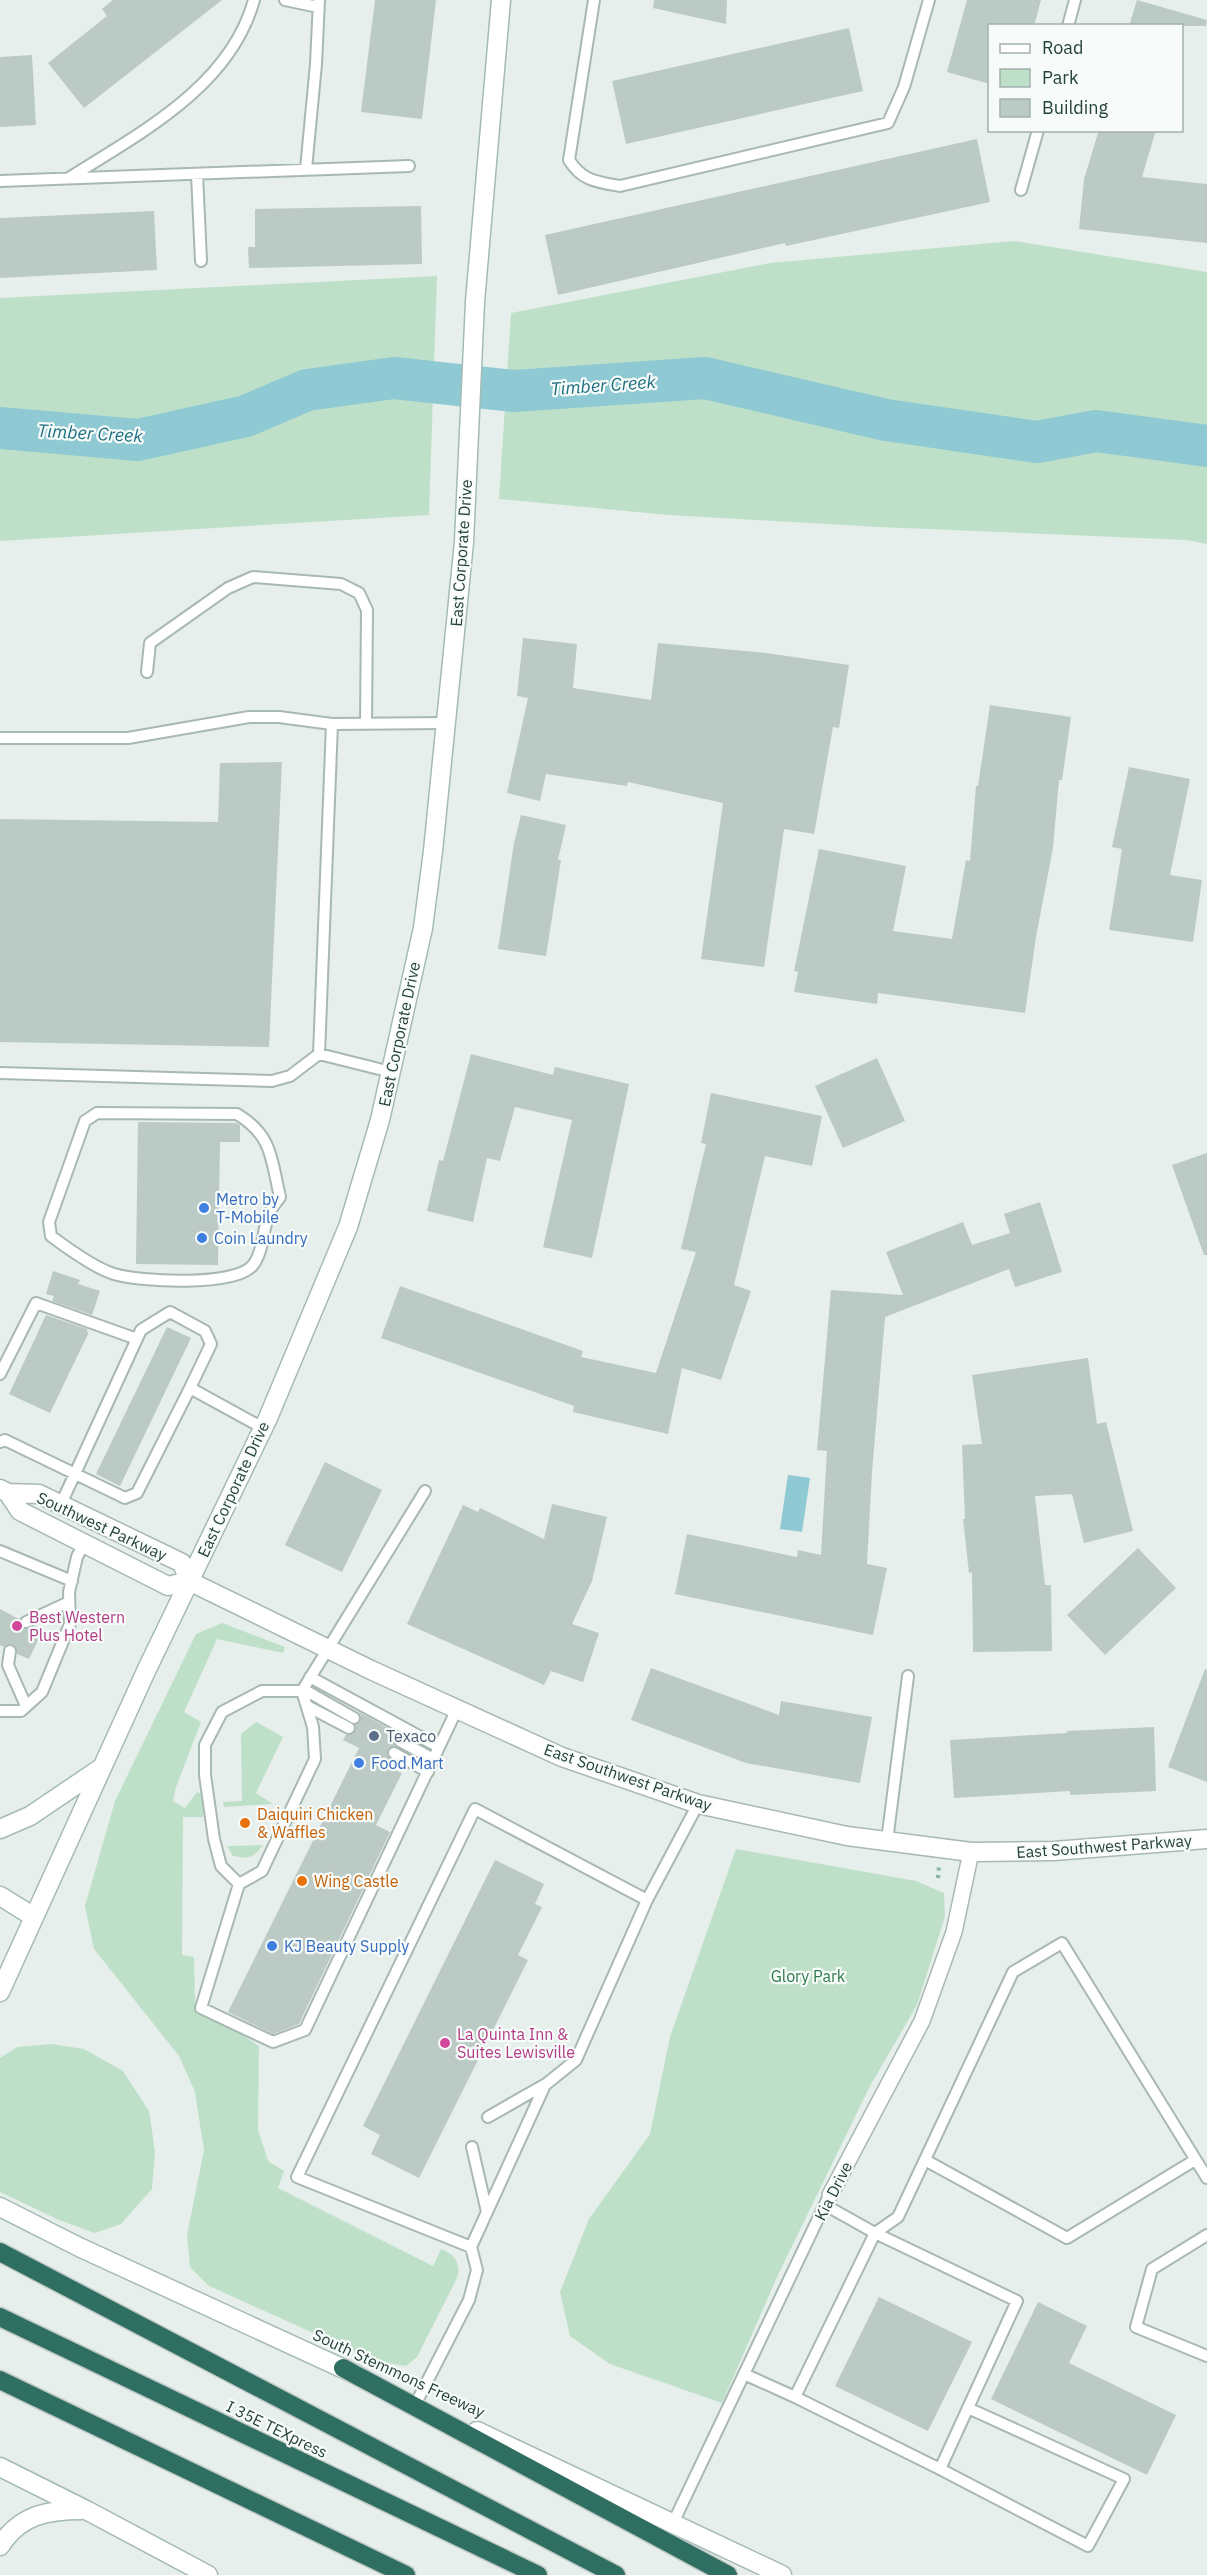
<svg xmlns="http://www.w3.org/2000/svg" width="1207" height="2575" font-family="'IBM Plex Sans',sans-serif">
<rect width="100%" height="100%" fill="#e6efeb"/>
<path fill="#bfe0c8" d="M 1014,241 L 1207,272 L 1207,544 L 1187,540 L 879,527 L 669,515 L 499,499 L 511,313 L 770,263 Z
M 437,276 L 429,515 L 0,541 L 0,298 Z
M 222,1623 L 285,1647 L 283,1653 L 217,1639 L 184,1712 L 201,1722 L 176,1787 L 173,1801 L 185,1808 L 197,1792 L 203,1795 L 203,1817 L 183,1817 L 182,1955 L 194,1957 L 195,2003 L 259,2046 L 258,2129 L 268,2161 L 284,2171 L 278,2188 L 433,2266 L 441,2249 C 456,2254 462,2266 456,2280 L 417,2357 L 406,2366 L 378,2362 L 209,2286 L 190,2267 L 187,2235 L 204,2150 L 195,2092 L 179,2056 L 94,1949 L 85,1906 L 115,1801 L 196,1634 Z
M 256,1722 L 283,1737 L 256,1793 L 273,1804 L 224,1807 L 223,1802 L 242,1801 L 241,1734 Z
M 263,1845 C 254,1858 248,1859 233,1856 L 227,1846 Z
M 736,1849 L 916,1881 L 944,1893 L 945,1916 L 917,2005 L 870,2086 L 777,2277 L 722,2403 L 610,2364 L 570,2336 L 560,2292 L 589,2219 L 650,2134 L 670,2037 Z
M 51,2044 L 84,2049 L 123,2071 L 149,2111 L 155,2152 L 152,2189 L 121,2224 L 95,2233 L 59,2220 L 0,2192 L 0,2058 L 17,2047 Z"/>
<path fill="#8ec9d4" d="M 788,1475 L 810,1478 L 802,1532 L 780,1529 Z"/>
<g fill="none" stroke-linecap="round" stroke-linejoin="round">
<path stroke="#8ec9d4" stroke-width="42" d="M 0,428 L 138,440 L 246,416 L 307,390 L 394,378 L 514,391 L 705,378 L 886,420 L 1037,442 L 1096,431 L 1207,446"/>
</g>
<path fill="#bbcac4" d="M 113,0 L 222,0 L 84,108 L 48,63 L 107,16 L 102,9 Z
M 375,0 L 436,0 L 422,119 L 361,112 Z
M 654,0 L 727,0 L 726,24 L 653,8 Z
M 967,0 L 1041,0 L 1034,26 L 990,26 L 990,84 L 947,72 Z
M 1137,0 L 1207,20 L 1206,26 L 1129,26 Z
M 849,28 L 863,91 L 626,144 L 612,81 Z
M 32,55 L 36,125 L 0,127 L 0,57 Z
M 1099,130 L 1156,130 L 1142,177 L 1207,184 L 1207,243 L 1079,229 L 1084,179 Z
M 977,139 L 990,202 L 786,246 L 785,243 L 558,295 L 545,235 Z
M 421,206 L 422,264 L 249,268 L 248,247 L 255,247 L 255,209 Z
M 154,211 L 157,270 L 0,278 L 0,218 Z
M 523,638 L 577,644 L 573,688 L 651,700 L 658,643 L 766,653 L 849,665 L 839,728 L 833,727 L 814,834 L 784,829 L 764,967 L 701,959 L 723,803 L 628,782 L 627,786 L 546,774 L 540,801 L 507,793 L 528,698 L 517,696 Z
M 990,705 L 1071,717 L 1062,780 L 1059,780 L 1053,848 L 1036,937 L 1025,1013 L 878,993 L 877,1004 L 794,992 L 798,972 L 794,971 L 819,849 L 906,866 L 893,931 L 952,939 L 966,860 L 970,861 L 976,786 L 978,786 Z
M 282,762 L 269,1047 L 0,1042 L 0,819 L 218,822 L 220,763 Z
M 1129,767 L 1190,779 L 1170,875 L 1202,880 L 1193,942 L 1109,930 L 1122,849 L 1112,847 Z
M 521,815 L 566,825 L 558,860 L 561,860 L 546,956 L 498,949 L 514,843 Z
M 471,1054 L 553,1075 L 555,1067 L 629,1084 L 592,1258 L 543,1247 L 572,1120 L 515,1107 L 500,1161 L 487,1158 L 473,1222 L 427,1211 L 439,1160 L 443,1161 Z
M 877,1058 L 905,1121 L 843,1148 L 815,1086 Z
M 711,1093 L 822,1116 L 812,1166 L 765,1156 L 734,1285 L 751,1291 L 721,1380 L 682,1368 L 668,1434 L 573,1412 L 574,1406 L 381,1338 L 400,1286 L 583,1351 L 581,1357 L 656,1373 L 696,1252 L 681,1249 L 706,1144 L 701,1143 Z
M 138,1122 L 236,1123 L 240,1125 L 240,1142 L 220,1142 L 218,1265 L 136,1264 Z
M 1207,1153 L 1207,1255 L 1204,1255 L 1172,1165 Z
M 1040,1202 L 1062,1272 L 1015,1287 L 1009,1269 L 885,1317 L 872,1472 L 867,1564 L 887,1568 L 873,1635 L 675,1594 L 687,1534 L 797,1557 L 798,1550 L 821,1555 L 827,1451 L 817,1450 L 831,1290 L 903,1295 L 886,1252 L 963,1222 L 972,1245 L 1010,1233 L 1004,1214 Z
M 53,1271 L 80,1280 L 78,1284 L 100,1291 L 92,1315 L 52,1301 L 54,1296 L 46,1294 Z
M 46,1315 L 87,1329 L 88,1334 L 50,1413 L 9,1394 Z
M 167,1327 L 191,1338 L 120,1486 L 96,1474 Z
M 1088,1358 L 1097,1424 L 1106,1422 L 1133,1531 L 1084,1543 L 1072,1494 L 1035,1496 L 1045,1585 L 1051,1585 L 1052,1651 L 973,1652 L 972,1572 L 969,1573 L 963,1519 L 965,1519 L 962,1445 L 982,1444 L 972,1375 Z
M 325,1462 L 382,1490 L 342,1572 L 285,1545 Z
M 552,1504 L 607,1517 L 592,1581 L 572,1624 L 599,1633 L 583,1682 L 551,1671 L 544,1685 L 407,1624 L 463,1505 L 478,1512 L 480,1508 L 544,1539 Z
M 1138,1548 L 1176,1588 L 1105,1655 L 1067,1615 Z
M 0,1609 L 19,1619 L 19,1625 L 22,1628 L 35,1626 L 43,1630 L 29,1659 L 17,1654 L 14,1645 L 8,1644 L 4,1647 L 0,1645 Z
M 651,1668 L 779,1715 L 781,1701 L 872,1717 L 860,1783 L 746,1763 L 631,1720 Z
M 1205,1669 L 1207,1670 L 1207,1782 L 1168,1767 Z
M 357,1711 L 399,1734 L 394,1737 L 394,1746 L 388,1749 L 387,1754 L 391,1760 L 388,1767 L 402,1773 L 376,1825 L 390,1832 L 299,2024 L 273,2034 L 228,2012 L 359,1748 L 343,1740 L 346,1735 L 353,1734 L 356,1725 L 361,1721 L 361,1715 Z
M 1154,1727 L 1156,1791 L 1070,1795 L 1070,1791 L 954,1798 L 950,1740 L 1067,1733 L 1067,1731 Z
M 495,1860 L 544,1884 L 535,1904 L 542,1907 L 518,1955 L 528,1960 L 419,2178 L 371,2154 L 380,2135 L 363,2126 Z
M 879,2297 L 972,2342 L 928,2431 L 835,2386 Z
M 1038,2302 L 1087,2326 L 1069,2363 L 1176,2415 L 1147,2475 L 991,2399 Z"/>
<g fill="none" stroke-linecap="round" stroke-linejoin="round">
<g stroke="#a8b8b2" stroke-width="14">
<path id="service" d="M 285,0 L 318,7
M 594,0 L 569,160 C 582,181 597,182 620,186 L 888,123 L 904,87 L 929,0
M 1068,26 L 1075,0
M 306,169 L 316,64 L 319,0
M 197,174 L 201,261
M 69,178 C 140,133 230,87 254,0
M 0,181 L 409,166
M 1021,190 L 1038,130
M 147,672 L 150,643 L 228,588 L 253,577 L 341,584 L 359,593 L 367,610 L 366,724
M 332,724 L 319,1054 L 391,1072
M 0,738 L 128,738 L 249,717 L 279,717 L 332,724 L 446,723
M 0,1073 L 272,1081 L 290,1076 L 319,1054
M 97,1113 L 237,1114 C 273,1136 271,1159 280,1197 C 276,1203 270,1209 268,1216 C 263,1231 263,1252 253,1265 C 236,1287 140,1282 114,1274 C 95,1268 67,1248 51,1236 L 49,1222 L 85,1121 Z
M 0,1374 L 36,1303 L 137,1339
M 0,1442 L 5,1440 L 125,1498 L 137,1493 L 190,1388
M 61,1504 L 141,1330 L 170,1312 L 205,1331 L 211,1344 L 190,1388 L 263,1428
M 0,1551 L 72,1581
M 26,1622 L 69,1602
M 10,1651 L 8,1665 L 26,1706
M 310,1677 L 439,1747
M 303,1689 L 354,1718
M 302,1691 L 262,1691 L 222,1712 L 205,1745 L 205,1775 L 214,1839 L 221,1866 L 239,1884 L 262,1871 L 315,1759 L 313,1727 L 302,1691 L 425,1491
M 307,1706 L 349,1728
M 0,1711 L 21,1711 L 42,1692 L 70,1624 L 69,1592 L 77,1557 L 84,1543
M 400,1741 L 433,1759
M 394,1753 L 428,1772
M 887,1841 L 908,1676
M 239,1884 L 201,2008 L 273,2042 L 305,2030 L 457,1709
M 488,2117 L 544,2085
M 472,2147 L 487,2212
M 925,2160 L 1067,2238 L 1195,2160
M 825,2205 L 875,2233 L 795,2397 L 940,2469 L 1017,2301 L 875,2233 L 898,2217 L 1013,1972 L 1062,1943 L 1207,2178
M 1207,2235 L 1152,2269 L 1136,2327 L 1207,2356
M 471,2247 L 545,2085 L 576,2060 L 647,1900
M 744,2374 L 795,2397
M 416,2403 L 469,2300 L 477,2270 L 471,2247 L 297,2177 L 475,1809 L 647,1900 L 698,1804
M 940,2469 L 1088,2546 L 1124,2479 L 968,2408
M 673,2523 L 827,2200"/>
</g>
<g stroke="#a8b8b2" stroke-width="18">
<path id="pedestrian" d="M 830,2195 L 922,2021 L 954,1932 L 971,1852"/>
</g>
<g stroke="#a8b8b2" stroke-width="21">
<path id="minor" d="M 0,1489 L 8,1493 L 39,1494 L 182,1563 L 189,1581 L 168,1586 L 20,1511 L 8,1493"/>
</g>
<g stroke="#a8b8b2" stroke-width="21">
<path id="tertiary" d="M 189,1581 L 371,1670 L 562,1757 L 698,1804 L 847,1836 L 971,1852 L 1054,1851 L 1207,1839"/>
</g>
<g stroke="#a4bbb3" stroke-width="21">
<path id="secondary" d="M 0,1829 L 30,1816 L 101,1768
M 0,1896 L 34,1917
M 0,1992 L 147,1669 L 268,1418 L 348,1227 L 380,1120 L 423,928 L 433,851 L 464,542 L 475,302 L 501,0
M 0,2207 L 79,2247 L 357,2375
M 477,2431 L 782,2575
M 0,2467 L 88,2511 L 208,2575
M 0,2546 C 20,2515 47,2510 82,2510"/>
</g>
<g stroke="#c2cac8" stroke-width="21">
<path id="motorway" d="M 0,2252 L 616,2575
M 0,2317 L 538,2575
M 343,2368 L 728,2575
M 0,2380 L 406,2575"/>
</g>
<path stroke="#86b3a5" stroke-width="4" stroke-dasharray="3 4.5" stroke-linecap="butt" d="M 938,1878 L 939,1866"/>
<use href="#service" stroke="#fff" stroke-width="10"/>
<use href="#pedestrian" stroke="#fff" stroke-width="15"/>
<use href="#minor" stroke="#fff" stroke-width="18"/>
<use href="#tertiary" stroke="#fff" stroke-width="18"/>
<use href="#secondary" stroke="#fff" stroke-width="18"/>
<use href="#motorway" stroke="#2f6f62" stroke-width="18"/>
</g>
<g fill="#3f7fe0" stroke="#f7fbf9" stroke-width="2">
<circle cx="204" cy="1208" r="6"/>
<circle cx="202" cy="1238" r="6"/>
<circle cx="359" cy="1763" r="6"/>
<circle cx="272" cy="1946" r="6"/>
</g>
<g fill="#d1479c" stroke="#f7fbf9" stroke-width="2">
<circle cx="17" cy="1626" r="6"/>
<circle cx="445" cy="2043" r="6"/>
</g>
<circle fill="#5c6f8a" stroke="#f7fbf9" stroke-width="2" cx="374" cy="1736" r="6"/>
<g fill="#e8710a" stroke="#f7fbf9" stroke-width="2">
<circle cx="245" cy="1823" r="6"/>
<circle cx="302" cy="1881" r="6"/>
</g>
<g text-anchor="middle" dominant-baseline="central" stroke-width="4.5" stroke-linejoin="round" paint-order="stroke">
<g font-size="16" fill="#24423a" stroke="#f7fbf9">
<text transform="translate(461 553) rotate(-86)">East Corporate Drive</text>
<text transform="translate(399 1034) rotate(-78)">East Corporate Drive</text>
<text transform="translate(233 1489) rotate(-65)">East Corporate Drive</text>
<text transform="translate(102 1526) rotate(25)">Southwest Parkway</text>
<text transform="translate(628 1777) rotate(19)">East Southwest Parkway</text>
<text transform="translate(1104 1846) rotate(-4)">East Southwest Parkway</text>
<text transform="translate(833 2191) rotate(-63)">Kia Drive</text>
<text transform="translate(399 2373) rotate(25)">South Stemmons Freeway</text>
<text transform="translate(277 2429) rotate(26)">I 35E TEXpress</text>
</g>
<g font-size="16" fill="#366cbe" stroke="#f7fbf9" text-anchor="start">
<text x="216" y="1199">Metro by<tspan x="216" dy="18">T-Mobile</tspan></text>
<text x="214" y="1238">Coin Laundry</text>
<text x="371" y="1763">Food Mart</text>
<text x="284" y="1946">KJ Beauty Supply</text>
</g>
<g font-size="16" fill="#b23c85" stroke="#f7fbf9" text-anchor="start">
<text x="29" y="1617">Best Western<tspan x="29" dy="18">Plus Hotel</tspan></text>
<text x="457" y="2034">La Quinta Inn &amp;<tspan x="457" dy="18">Suites Lewisville</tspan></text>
</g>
<g font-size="16" fill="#4e5e75" stroke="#f7fbf9" text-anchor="start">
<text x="386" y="1736">Texaco</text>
</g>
<g font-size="16" fill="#c56008" stroke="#f7fbf9" text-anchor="start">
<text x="257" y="1814">Daiquiri Chicken<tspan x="257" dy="18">&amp; Waffles</tspan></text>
<text x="314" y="1881">Wing Castle</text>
</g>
<g font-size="16" fill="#2d7a4b" stroke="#f7fbf9">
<text x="808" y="1976">Glory Park</text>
</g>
<g font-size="18" font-style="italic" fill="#1c6f80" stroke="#f7fbf9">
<text transform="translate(603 385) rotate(-4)">Timber Creek</text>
<text transform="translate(90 433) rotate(3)">Timber Creek</text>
</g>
</g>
<rect x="988" y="24" width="195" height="108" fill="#f7fbf9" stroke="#a3b1ad" stroke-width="1.5"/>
<rect x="1000" y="44" width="30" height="9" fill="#ffffff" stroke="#a3b1ad" stroke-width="1.5"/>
<text x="1042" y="54" font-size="18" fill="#24423a">Road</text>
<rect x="1000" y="69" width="30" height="18" fill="#bfe0c8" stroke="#a3b1ad" stroke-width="1.5"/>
<text x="1042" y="84" font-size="18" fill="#24423a">Park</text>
<rect x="1000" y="99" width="30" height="18" fill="#bbcac4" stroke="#a3b1ad" stroke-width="1.5"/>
<text x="1042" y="114" font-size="18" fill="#24423a">Building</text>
</svg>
